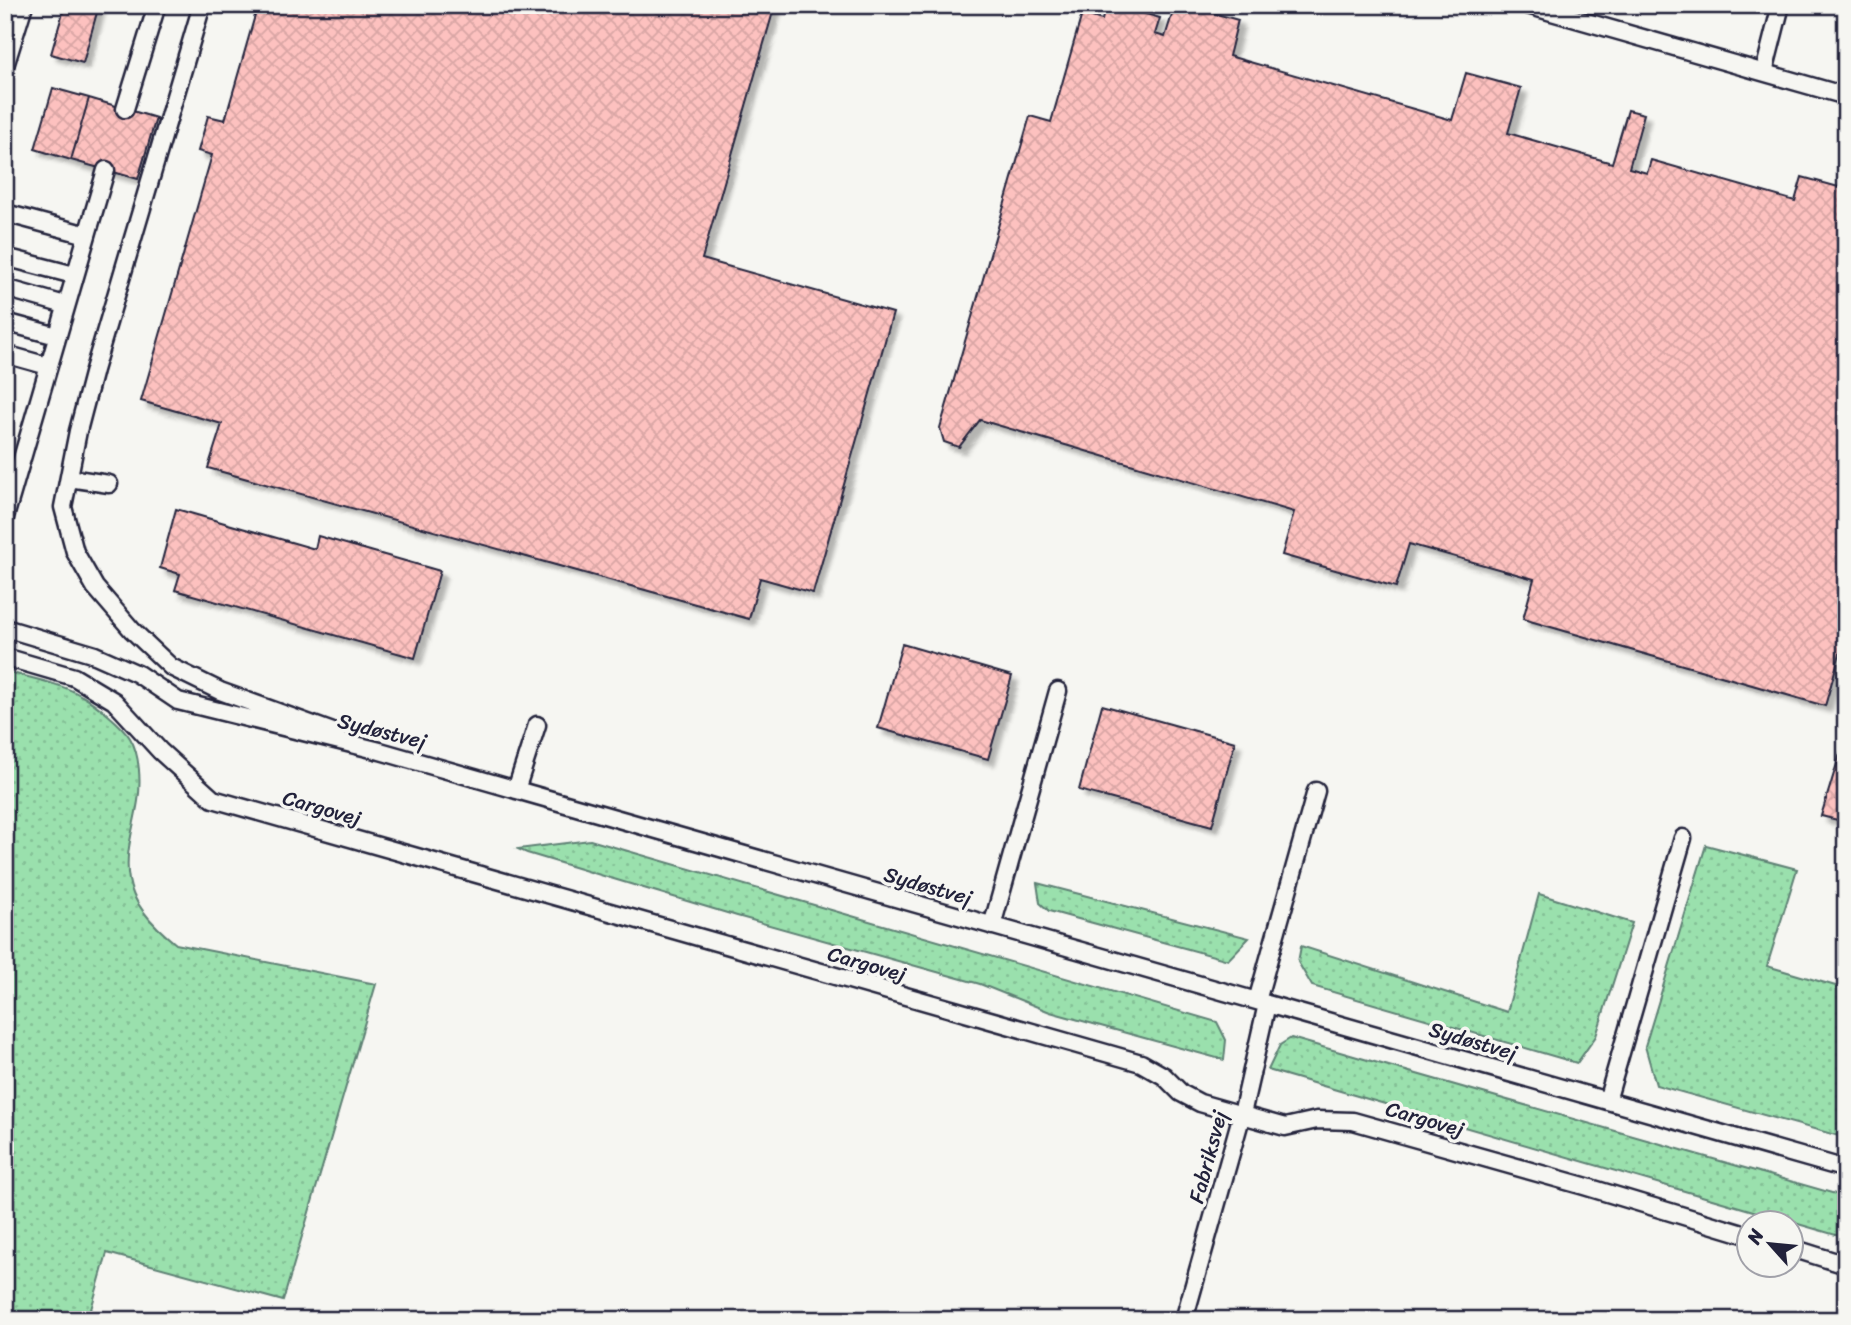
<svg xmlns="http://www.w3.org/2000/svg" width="1851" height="1325" font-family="Sriracha,sans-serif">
<defs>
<pattern id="grass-dots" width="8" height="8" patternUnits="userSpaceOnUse" patternTransform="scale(1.75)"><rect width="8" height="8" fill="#9ae0ad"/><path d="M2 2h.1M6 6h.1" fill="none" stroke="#84c096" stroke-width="1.8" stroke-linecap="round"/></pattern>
<pattern id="building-cross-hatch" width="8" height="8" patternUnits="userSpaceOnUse" patternTransform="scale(1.75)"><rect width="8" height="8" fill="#fdc1bf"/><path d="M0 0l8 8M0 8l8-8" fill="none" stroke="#d9a6a5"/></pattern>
<filter id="shadow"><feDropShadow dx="6" dy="6" stdDeviation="2" flood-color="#0004"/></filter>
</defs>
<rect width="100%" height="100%" fill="#f6f6f2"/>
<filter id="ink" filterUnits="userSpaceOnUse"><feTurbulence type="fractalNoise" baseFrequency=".0143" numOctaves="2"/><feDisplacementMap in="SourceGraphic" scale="14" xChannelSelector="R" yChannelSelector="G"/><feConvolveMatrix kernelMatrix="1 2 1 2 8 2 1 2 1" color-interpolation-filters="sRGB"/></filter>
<g filter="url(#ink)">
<path fill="url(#grass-dots)" stroke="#5e8174" stroke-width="2" d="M 5,671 C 30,678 60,683 82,696 C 95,703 122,725 130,738 C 140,754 141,783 138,801 C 134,828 124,853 129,880 C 133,906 156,928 176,944 L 376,984 L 283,1301 L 107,1253 L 88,1320 L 5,1320 Z
M 590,840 L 1217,1022 L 1226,1040 L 1224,1060 L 1050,1012 L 980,984 L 737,916 L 527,853 L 518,849 Z
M 1706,845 L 1797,869 L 1767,966 L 1846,989 L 1846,1138 L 1656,1085 L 1645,1046 Z
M 1037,883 L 1249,938 L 1228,960 L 1049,911 L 1040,903 Z
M 1539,894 L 1632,923 L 1596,1036 L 1577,1063 L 1312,986 L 1298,962 L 1301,946 L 1507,1012 Z
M 1291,1038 L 1846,1197 L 1846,1238 L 1268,1070 L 1280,1045 Z"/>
<path fill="url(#building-cross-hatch)" stroke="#22223b" stroke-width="2" filter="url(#shadow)" d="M 65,5 L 99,5 L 83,63 L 51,54 Z
M 258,5 L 775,5 L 702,259 L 893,313 L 813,593 L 760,578 L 749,619 L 208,468 L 222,424 L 141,401 L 212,155 L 198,151 L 208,116 L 225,120 Z
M 1106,5 L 1115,5 L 1160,18 L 1155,34 L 1165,37 L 1175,5 L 1185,5 L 1238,20 L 1229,56 L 1452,120 L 1466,73 L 1521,88 L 1508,133 L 1612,163 L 1628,110 L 1644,114 L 1629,168 L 1647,173 L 1651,160 L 1795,201 L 1802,177 L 1846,189 L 1846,223 L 1843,232 L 1846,233 L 1846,632 L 1825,706 L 1523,619 L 1534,579 L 1409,544 L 1396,587 L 1282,555 L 1294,512 L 980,420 L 959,447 L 944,442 L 940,428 L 1030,116 L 1051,122 L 1082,14 L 1102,20 Z
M 53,88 L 89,98 L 71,160 L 35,149 Z
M 89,98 L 156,118 L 138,179 L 71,160 Z
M 176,509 L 315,549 L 318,536 L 440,571 L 415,658 L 175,590 L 180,574 L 160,568 Z
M 902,644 L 1012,676 L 988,759 L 878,728 Z
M 1102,705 L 1235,742 L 1212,826 L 1079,790 Z
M 1846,734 L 1846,822 L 1821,816 Z"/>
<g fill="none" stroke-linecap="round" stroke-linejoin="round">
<g stroke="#22223b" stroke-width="21">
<path id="lane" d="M 202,5 L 94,370 L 78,431 L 63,507 L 75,552 L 95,587 L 132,630 L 171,667 L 220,691 L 333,732
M 1527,5 L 1846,96
M 5,66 L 24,5
M 1764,72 L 1781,5
M 125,109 L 157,5
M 5,213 L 87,235
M 5,257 L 74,275
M 5,288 L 65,305
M 5,322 L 57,336
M 5,354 L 48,366
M 69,478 L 109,484
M 5,517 L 106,170
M 5,628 L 95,655 L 138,674 L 178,701 L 380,751 L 1846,1169
M 5,657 L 74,677 L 114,701 L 160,751 L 213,799 L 1141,1063 L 1164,1076 L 1181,1093 L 1200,1103 L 1285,1127 L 1317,1120 L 1353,1121 L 1584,1186 L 1750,1236
M 516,790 L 537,725
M 992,926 L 1058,691
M 1257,1001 L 1316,791
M 1607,1101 L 1683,838
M 1792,1248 L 1846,1265
M 1184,1320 L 1242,1114 L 1267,1004"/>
</g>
<use href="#lane" stroke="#f6f6f2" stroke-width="16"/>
</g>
</g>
<g text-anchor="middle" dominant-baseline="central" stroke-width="7" stroke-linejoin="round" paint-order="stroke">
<g font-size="21" fill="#22223b" stroke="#f6f6f2">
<text transform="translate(382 731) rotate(14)">Sydøstvej</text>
<text transform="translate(322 808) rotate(16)">Cargovej</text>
<text transform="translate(928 886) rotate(16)">Sydøstvej</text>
<text transform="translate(867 964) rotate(16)">Cargovej</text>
<text transform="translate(1473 1041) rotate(16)">Sydøstvej</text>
<text transform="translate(1425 1119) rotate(16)">Cargovej</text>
<text transform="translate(1208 1157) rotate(-75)">Fabriksvej</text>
</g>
</g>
<rect width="1851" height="1325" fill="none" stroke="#f6f6f2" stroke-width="28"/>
<rect x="14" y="14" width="1823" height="1297" fill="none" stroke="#22223b" stroke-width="2.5" filter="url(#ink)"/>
<g transform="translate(1770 1244) rotate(297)"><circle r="33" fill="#f6f6f2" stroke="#a1a1a9" stroke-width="2"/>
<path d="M0-5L12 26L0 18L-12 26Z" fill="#22223b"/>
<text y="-10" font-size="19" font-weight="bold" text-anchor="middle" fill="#22223b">N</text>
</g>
</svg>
